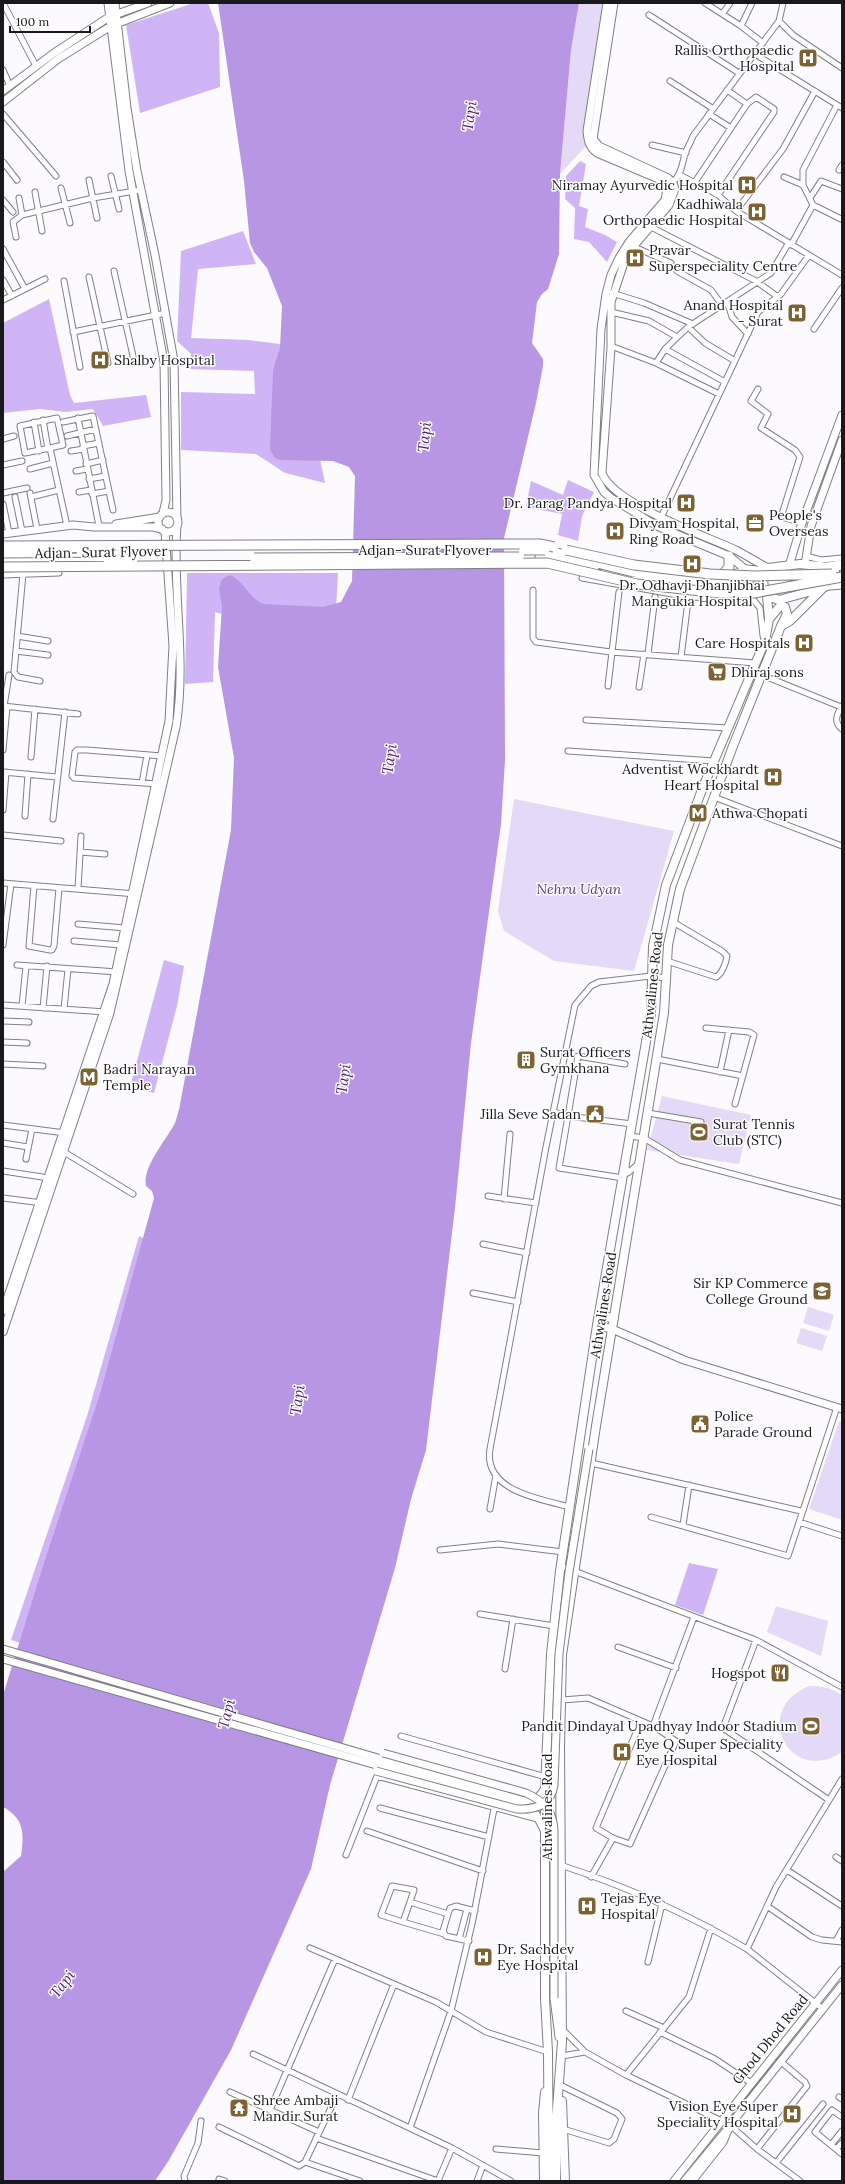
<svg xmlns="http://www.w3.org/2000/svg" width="845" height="2184" font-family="Lora,serif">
<rect width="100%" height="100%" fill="#fcfaff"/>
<path fill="#e4d9f7" d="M 579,3 L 605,3 L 586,146 L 560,174 L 571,50 Z
M 514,799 L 674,831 L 634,971 L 554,961 L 504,931 L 498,911 Z
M 662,1096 L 751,1115 L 739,1164 L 647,1150 Z
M 808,1307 L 834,1315 L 829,1331 L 803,1323 Z
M 801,1328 L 827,1336 L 822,1351 L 796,1343 Z
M 839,1421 L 842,1422 L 842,1520 L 809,1509 Z
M 776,1606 L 828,1621 L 821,1656 L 767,1632 Z
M 810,1686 C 823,1686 831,1688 842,1695 L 842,1752 C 789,1787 750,1708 810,1686 Z"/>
<path fill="#cfb5f5" d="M 194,3 L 208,3 L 219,33 L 220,87 L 140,113 L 126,25 Z
M 580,161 L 586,164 L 579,206 L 588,209 L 585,227 L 605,235 L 617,242 L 607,262 L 589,242 L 574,239 L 575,208 L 565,199 L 566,176 Z
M 243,231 L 256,264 L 198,269 L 191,338 L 249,340 L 296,346 L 325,483 L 285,473 L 256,454 L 181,450 L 181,392 L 255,394 L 254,371 L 190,369 L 191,354 L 177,341 L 181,251 Z
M 49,299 L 70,395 L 74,403 L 146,395 L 151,417 L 103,426 L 93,409 L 66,412 L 40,409 L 3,413 L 3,323 Z
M 568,480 L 594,492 L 582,516 L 578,541 L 558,535 L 562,514 L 526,507 L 531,481 L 563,495 Z
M 187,573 L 338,573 L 334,646 L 215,612 L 213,682 L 185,684 Z
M 164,960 L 184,966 L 177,1006 L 154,1093 L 130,1087 Z
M 139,1236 L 151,1242 L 24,1644 L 11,1640 L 87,1416 Z
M 689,1563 L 718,1569 L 703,1615 L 675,1605 Z"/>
<path fill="#b796e4" d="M 218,3 L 579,3 L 571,50 L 560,174 L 559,254 L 548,289 L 542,294 L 537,302 L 532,343 L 543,359 L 543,366 L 536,403 L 504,538 L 505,760 L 501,824 L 471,1043 L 455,1208 L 426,1450 L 411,1499 L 395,1568 L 330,1785 L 311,1869 L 231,2050 L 169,2160 L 155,2181 L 3,2181 L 3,1872 L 21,1856 C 24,1834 25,1819 3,1807 L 3,1695 L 43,1566 L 100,1394 L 154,1198 L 152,1191 L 146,1186 C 142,1168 165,1141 174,1125 C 177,1120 177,1114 179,1110 L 231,830 L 234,758 L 218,667 L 222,606 L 219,588 L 222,579 L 230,575 C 245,582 249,599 264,604 L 323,607 L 341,602 L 352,581 L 355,476 L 349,467 L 333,461 L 280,460 L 275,458 L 270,450 L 273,370 L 280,348 L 282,306 L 267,268 L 254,252 L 250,243 L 244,181 Z"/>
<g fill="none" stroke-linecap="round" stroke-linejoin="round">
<g stroke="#817e85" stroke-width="7">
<path id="street" d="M 3,3 L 36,66
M 705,3 L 741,26 L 763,43
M 723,13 L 730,3
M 649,15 L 739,73
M 779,21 L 793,35 L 842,68
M 741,26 L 752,3
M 755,54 L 842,108
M 3,70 L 10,86
M 670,81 L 712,108
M 727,90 L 747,104
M 837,105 L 803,170 L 803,185 L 813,205 L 841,219
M 3,114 L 56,176
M 709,114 L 731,128
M 652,145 L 686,153
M 3,162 L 17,180
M 839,170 L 842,165
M 680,175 L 718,195 L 736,211 L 842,275
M 111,176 L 119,209
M 784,177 L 803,185
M 89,180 L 97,218
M 695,182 L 747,104 L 756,97 L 774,109 L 774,112 L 718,195
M 666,186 C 681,179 681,168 685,154 C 687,148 691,142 693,136 L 779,21 L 783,3
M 61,188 L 70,223
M 35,192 L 42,231
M 19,198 L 22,215
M 810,198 L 821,181 L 842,189
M 3,200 L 13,212
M 736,211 L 783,149 L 815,91
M 651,227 L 756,281 L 778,297
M 16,237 L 13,222 L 22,215 L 93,198 L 141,190
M 791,245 L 813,205
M 632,246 L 671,263
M 3,249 L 25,289
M 114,271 L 133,356
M 677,271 L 711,290 L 722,305
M 89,277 L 108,363
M 3,280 L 12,296
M 64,281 L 80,367
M 612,293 L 644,303 L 693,324
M 3,300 L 45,279
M 725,303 L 729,307 L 732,317 L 748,334
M 611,312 L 649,321 L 677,337
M 688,327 L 705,343 L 735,361
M 814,329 L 842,288
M 73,332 L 166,313
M 611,346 L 656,363 L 719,394
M 665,349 L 725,382
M 656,363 L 665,349 L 688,327 L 771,273 L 788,244
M 758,389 L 751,401 L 768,414 L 761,428 L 795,450 L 800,457 L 782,514 L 785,518 L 802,523
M 78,418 L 99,526
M 43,420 L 48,449
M 34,422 L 39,451
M 63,422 L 93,416 L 113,510
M 67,436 L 96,429
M 3,439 L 14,436
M 83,446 L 99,443
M 50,448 L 63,445 L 57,418 L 20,426 L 25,453 L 50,448 L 67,526
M 71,451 L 84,449
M 86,464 L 103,460
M 3,465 L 22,461
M 30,469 L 53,463
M 76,471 L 87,469
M 89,479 L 106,476
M 79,492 L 91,490
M 3,493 L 27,488
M 30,493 L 37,529
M 92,494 L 109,491
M 35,496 L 59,490
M 15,497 L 22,531
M 3,504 L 9,533
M 657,526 L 758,312 L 781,294 L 809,255
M 806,556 L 821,560 L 842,558
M 23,574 L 14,672 L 18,677 L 40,681
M 3,575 L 59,573
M 582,578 L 689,597 L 753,599 L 760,608 L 763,636
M 533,590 L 533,638 L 536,642 L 611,652 L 756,663
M 17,636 L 48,641
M 16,651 L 48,655
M 648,654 L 655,597
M 681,657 L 688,601
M 762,675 L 841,707
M 608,686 L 619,592
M 639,687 L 644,654
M 3,706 L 78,714
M 4,706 L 9,675
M 842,706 C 837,714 833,722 842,729
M 586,720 L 728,728
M 3,750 L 7,707
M 568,751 L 714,761
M 31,757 L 35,709
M 3,772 L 57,777
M 142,783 L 147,755
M 158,784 L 74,778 L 72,776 L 75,752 L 77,750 L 87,750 L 162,756
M 714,797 L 842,846
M 3,810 L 6,772
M 25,816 L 28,774
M 53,819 L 65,712
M 3,835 L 61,841
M 80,852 L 105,854
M 3,883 L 136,894
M 34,886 L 29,946 L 50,950 L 52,950 L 54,946 L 59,888
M 78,889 L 81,836
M 78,924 L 125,928
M 74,941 L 121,945
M 3,945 L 11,884
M 667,961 L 716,977 C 722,974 726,963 727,956 L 722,951 L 673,922
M 17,965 L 118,972
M 3,1005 L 106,1012
M 22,1006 L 26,966
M 43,1008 L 47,966
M 64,1009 L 68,969
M 3,1021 L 29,1022
M 706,1028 L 749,1032 L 754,1035 L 735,1104
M 3,1042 L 27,1043
M 657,1059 L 743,1076
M 3,1064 L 43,1066
M 625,1064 L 578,1056 L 568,1116 L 632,1124
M 720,1072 L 729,1030
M 554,1112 L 568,1116 L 559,1168 L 623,1178
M 648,1113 L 701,1122
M 3,1125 L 65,1133
M 630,1136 L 644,1138 L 680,1160 L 842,1203
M 3,1143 L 28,1147
M 64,1152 L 133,1194
M 26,1159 L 32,1129
M 625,1165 L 628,1173 L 639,1163
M 3,1171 L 49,1178
M 488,1196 L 536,1203
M 3,1198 L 42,1203
M 504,1199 L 510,1134
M 483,1244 L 527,1253
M 473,1293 L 518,1302
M 591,1463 L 801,1511
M 570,1507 C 540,1499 483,1491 490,1449 L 546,1147 L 575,1005 L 591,986 L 599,982 L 651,976 L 665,978
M 490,1509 L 496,1475
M 651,1517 L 788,1556 L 837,1407
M 799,1522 L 842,1536
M 683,1525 L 689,1485
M 440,1550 L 498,1544 L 563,1552
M 561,1566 L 756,1640 L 842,1687
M 480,1614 L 554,1626
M 756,1640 L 723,1728 L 829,1800
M 618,1647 L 676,1668
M 505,1669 L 513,1619
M 562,1700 L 588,1698 L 653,1726 L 676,1741 L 630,1844 L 613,1838 L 591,1877
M 653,1726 L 694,1617
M 401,1736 L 546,1777
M 380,1808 L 489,1837
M 367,1831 L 483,1871
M 613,1838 L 596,1828 L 641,1721
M 346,1855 L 377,1776 L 541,1820
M 836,1857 L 842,1861
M 560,1865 C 626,1886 688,1914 747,1949 L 776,1887 L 842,1779
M 787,1870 L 842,1906
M 410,1902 L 403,1922 L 444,1934
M 767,1906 L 812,1937 L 822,1940 L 842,1942
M 448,1914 L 443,1931 L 446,1936 L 469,1941
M 403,1922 L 381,1915 L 392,1886 L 414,1890 L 410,1902 L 448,1914 L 450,1908 L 456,1906 L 475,1911
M 459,1939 L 467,1909
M 836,1941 L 842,1930
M 310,1948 L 436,2002 L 486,2032 L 548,2052
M 747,1949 L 823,2009
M 648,1962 L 662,1904
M 626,2011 L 664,2028
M 660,2032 L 715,2059 L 751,2083
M 585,2052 L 626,2075 L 730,2125 L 757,2149 L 800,2181
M 253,2054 L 452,2148 L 511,2181
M 562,2056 L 585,2052 L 562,2029
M 626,2075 L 689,1997 L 711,1928
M 562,2086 L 617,2113 L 622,2119 L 614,2139 L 609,2143 L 563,2129
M 230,2092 L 319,2132
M 839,2097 L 842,2099
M 348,2100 L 394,1984
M 270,2110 L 335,1959
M 842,2117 L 832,2110 L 815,2132 L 842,2154
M 219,2127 L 299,2166 L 305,2162 L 337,2095
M 410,2128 L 451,2011 L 472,1924 L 494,1809
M 316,2138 L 438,2181
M 831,2145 L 842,2131
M 496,2149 L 543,2153
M 757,2149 L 807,2086 L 805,2082 L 780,2061
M 836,2149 L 842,2143
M 305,2162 L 360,2181
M 776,2163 L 823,2104
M 219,2179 L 225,2181
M 185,2181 L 184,2176 L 198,2143 L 201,2121
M 438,2181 L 452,2148
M 477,2181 L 483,2165"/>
</g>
<g stroke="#817e85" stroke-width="9">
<path id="secondary" d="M 108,3 L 129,171 L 164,362 L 166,500 L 163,513
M 115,3 L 127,108 L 137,171 L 155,255 L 174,361 L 177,519
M 607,3 L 587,131 C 588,141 589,147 597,153 L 661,180 C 668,186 667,191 665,200 L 629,242 L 619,258 L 611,275 L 606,294 L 601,329 L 594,475 L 604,492 L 611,498 L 657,526 L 729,556 L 750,573
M 614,3 L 593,139 L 599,146 L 668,178 L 673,183 L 675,189 L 669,205 L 627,254 L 611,302 L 611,348 L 602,473 C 613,504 706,536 736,550 C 747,556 757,562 768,568
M 3,91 L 54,53 L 109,17 L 148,3
M 3,102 L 58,59 L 111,26 L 170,3
M158 522a10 10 0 1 1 20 0a10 10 0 1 1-20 0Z
M 116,524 L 160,517
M 3,534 L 73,525 L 94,527 L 153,527 L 162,529
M 805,565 L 811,526 L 842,440
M 789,566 L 802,523 L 842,415
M 3,1311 L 113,984 L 169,721 L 173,646 L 165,531
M 597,1325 L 612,1329 L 684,1360 L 842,1409
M 3,1332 L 110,1013 L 176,727 C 187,660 172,592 177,525
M 3,1649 L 522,1800 C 534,1802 539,1798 545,1788
M 3,1659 L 521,1806 L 536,1814 L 544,1830
M 554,1998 L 559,2037
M 674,2181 L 842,1970
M 692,2181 L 723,2142 L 730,2125 L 842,1985"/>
</g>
<g stroke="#817e85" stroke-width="10">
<path id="primary" d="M 800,564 L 828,567 L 835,571 L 834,582 L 823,588 L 779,600 L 767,596 C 763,587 761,576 768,568 Z
M 770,618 L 780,606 L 785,607 L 787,614 L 781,626
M 599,1314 L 614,1319
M 562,2101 L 565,2181
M 544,2181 L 543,2113 L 545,2092
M 549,2181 L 548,2052 L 545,1998 L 545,1788 L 551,1654 L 560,1571 L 597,1325 L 651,1013 L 653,946 L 666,885 L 703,787 L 765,641 L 769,619 L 767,596
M 556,2181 L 556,2122 L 562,2042 L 560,1747 L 562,1655 L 596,1426 L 664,1013 L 668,945 L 680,889 L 733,746 L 781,626 L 790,621 L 823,588
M 685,2181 L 729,2128"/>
</g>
<g stroke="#817e85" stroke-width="11">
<path id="highway" d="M 545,550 L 629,571 L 703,580 L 725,579 L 747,570 L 765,572
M 540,557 L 594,570
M 3,560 L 108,559
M 828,567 L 842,565
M 719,579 L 729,567 L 729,556
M 635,580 C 677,583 722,594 763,586
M 830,585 L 842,584"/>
</g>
<use href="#street" stroke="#fff" stroke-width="5"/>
<use href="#secondary" stroke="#fff" stroke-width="7"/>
<use href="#primary" stroke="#fff" stroke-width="8"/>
<use href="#highway" stroke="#fff" stroke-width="9"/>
<g stroke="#817e85" stroke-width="9" stroke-linecap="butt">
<path id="secondary-bridge" d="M 383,1753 L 526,1793 C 544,1801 553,1811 554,1830 L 554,1998
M 376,1771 L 517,1809 C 535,1810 551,1805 554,1785 L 559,1654 L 569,1572 L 589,1449"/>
</g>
<g stroke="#817e85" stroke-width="11" stroke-linecap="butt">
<path id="highway-bridge" d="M 3,546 L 540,544 L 554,547
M 524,550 L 545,550
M 566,550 L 634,565 L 710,574 L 755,576 L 832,574
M 3,553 L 118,552
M 254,558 L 519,557
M 108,559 L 133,559
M 3,567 L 547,563 L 637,584 L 719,593 L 754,593 L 842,577"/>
</g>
<use href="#secondary-bridge" stroke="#fff" stroke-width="7"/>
<use href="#highway-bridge" stroke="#fff" stroke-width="9"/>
</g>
<defs>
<g id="hospital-square" transform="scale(1)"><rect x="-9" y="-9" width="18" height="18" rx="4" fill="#7d6234" stroke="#fff"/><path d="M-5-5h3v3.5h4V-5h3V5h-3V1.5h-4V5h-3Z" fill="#fff"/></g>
<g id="office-square" transform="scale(1)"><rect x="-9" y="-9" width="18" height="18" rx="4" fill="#7d6234" stroke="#fff"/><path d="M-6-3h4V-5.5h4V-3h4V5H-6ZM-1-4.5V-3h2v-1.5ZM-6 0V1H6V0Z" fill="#fff"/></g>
<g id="supermarket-square" transform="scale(1)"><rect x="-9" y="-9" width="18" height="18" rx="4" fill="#7d6234" stroke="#fff"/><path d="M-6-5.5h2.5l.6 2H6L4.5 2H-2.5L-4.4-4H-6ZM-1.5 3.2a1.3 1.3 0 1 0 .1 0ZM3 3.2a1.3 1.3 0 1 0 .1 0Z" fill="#fff"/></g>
<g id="metro-square" transform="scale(1)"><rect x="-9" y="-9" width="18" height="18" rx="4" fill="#7d6234" stroke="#fff"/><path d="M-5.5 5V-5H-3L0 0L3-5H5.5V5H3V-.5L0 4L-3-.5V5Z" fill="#fff"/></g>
<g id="building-square" transform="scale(1)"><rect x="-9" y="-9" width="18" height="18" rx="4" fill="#7d6234" stroke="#fff"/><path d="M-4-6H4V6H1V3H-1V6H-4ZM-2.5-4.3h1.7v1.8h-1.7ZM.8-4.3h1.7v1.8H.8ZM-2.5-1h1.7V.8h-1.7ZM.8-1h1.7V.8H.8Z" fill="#fff"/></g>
<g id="civic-square" transform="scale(1)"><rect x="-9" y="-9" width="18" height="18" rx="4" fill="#7d6234" stroke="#fff"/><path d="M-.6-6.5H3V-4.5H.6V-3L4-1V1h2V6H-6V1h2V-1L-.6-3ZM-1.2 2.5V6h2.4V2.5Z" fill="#fff"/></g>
<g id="stadium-square" transform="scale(1)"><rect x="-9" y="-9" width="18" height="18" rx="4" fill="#7d6234" stroke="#fff"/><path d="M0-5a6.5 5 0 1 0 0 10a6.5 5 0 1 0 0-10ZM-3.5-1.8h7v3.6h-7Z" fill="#fff"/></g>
<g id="university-square" transform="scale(1)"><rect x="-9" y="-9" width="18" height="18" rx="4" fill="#7d6234" stroke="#fff"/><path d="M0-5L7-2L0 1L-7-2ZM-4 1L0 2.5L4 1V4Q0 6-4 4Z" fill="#fff"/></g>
<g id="restaurant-square" transform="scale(1)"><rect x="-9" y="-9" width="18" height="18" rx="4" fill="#7d6234" stroke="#fff"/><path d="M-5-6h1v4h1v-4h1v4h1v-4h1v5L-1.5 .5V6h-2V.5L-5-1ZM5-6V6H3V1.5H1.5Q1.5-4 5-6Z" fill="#fff"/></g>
<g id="temple-square" transform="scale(1)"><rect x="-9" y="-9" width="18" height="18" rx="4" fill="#7d6234" stroke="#fff"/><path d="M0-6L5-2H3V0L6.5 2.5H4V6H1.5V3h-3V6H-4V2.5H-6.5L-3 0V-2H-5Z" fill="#fff"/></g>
</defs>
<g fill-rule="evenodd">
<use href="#hospital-square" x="808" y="58"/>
<use href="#hospital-square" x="747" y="185"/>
<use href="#hospital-square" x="757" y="212"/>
<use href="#hospital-square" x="635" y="258"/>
<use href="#hospital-square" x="797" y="313"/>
<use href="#hospital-square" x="100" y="360"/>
<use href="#hospital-square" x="686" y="503"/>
<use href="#office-square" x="755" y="523"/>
<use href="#hospital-square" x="615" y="531"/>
<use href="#hospital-square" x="692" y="564"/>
<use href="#hospital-square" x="804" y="643"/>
<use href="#supermarket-square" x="717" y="672"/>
<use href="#hospital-square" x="773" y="777"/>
<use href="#metro-square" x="698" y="813"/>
<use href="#building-square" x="526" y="1060"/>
<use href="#metro-square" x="89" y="1077"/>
<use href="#civic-square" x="595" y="1114"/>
<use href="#stadium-square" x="699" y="1132"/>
<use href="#university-square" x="822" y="1291"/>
<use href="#civic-square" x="700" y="1424"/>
<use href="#restaurant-square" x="780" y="1673"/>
<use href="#stadium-square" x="811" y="1726"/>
<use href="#hospital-square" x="622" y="1752"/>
<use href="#hospital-square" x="587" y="1906"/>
<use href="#hospital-square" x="483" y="1957"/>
<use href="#temple-square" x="239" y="2108"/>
<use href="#hospital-square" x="792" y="2114"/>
</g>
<g text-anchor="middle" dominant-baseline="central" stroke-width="3" stroke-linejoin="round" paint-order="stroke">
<g font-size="14" fill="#19181b" stroke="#fff" text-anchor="start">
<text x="794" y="50" text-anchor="end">Rallis Orthopaedic<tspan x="794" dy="16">Hospital</tspan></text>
<text x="733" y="185" text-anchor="end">Niramay Ayurvedic Hospital</text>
<text x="743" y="204" text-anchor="end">Kadhiwala<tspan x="743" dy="16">Orthopaedic Hospital</tspan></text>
<text x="649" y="250">Pravar<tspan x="649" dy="16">Superspeciality Centre</tspan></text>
<text x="783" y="305" text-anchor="end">Anand Hospital<tspan x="783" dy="16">- Surat</tspan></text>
<text x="114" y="360">Shalby Hospital</text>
<text x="672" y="503" text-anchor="end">Dr. Parag Pandya Hospital</text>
<text x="769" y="515">People's<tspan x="769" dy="16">Overseas</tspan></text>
<text x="629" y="523">Divyam Hospital,<tspan x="629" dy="16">Ring Road</tspan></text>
<text x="692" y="585" text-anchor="middle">Dr. Odhavji Dhanjibhai<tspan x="692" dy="16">Mangukia Hospital</tspan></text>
<text x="790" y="643" text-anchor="end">Care Hospitals</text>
<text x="731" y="672">Dhiraj sons</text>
<text x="759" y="769" text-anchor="end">Adventist Wockhardt<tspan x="759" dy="16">Heart Hospital</tspan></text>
<text x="712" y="813">Athwa Chopati</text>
<text x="540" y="1052">Surat Officers<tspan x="540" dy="16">Gymkhana</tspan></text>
<text x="103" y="1069">Badri Narayan<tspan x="103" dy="16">Temple</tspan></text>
<text x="581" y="1114" text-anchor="end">Jilla Seve Sadan</text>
<text x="713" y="1124">Surat Tennis<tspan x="713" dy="16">Club (STC)</tspan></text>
<text x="808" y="1283" text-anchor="end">Sir KP Commerce<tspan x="808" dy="16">College Ground</tspan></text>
<text x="714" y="1416">Police<tspan x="714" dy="16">Parade Ground</tspan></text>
<text x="766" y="1673" text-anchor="end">Hogspot</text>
<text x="797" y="1726" text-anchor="end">Pandit Dindayal Upadhyay Indoor Stadium</text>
<text x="636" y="1744">Eye Q Super Speciality<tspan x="636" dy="16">Eye Hospital</tspan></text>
<text x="601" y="1898">Tejas Eye<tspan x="601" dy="16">Hospital</tspan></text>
<text x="497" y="1949">Dr. Sachdev<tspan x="497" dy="16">Eye Hospital</tspan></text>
<text x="253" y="2100">Shree Ambaji<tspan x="253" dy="16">Mandir Surat</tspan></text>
<text x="778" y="2106" text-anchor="end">Vision Eye Super<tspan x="778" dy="16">Speciality Hospital</tspan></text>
</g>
<g font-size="14" fill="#19181b" stroke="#fff">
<text x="425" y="550">Adjan- Surat Flyover</text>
<text transform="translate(101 552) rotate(-1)">Adjan- Surat Flyover</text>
<text transform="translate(652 985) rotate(-84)">Athwalines Road</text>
<text transform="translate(603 1305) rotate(-81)">Athwalines Road</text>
<text transform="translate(547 1807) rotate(-90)">Athwalines Road</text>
<text transform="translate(770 2039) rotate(-51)">Ghod Dhod Road</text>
</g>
<g font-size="14" font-style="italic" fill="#613690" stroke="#fff">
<text x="579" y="889">Nehru Udyan</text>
</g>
<g font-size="15" font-style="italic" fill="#4a1b75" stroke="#fff">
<text transform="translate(469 116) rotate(-82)">Tapi</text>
<text transform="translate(424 437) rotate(-84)">Tapi</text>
<text transform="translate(389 759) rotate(-82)">Tapi</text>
<text transform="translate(343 1079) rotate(-82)">Tapi</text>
<text transform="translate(297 1400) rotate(-82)">Tapi</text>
<text transform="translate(226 1714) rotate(-75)">Tapi</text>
<text transform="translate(62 1984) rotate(-52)">Tapi</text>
</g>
</g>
<rect width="845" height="2184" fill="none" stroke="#19181b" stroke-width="8"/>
<path d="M10 26v6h80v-6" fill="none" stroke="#19181b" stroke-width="2"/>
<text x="16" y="26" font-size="12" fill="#19181b" stroke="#ffffff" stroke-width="3" paint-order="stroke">100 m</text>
</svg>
